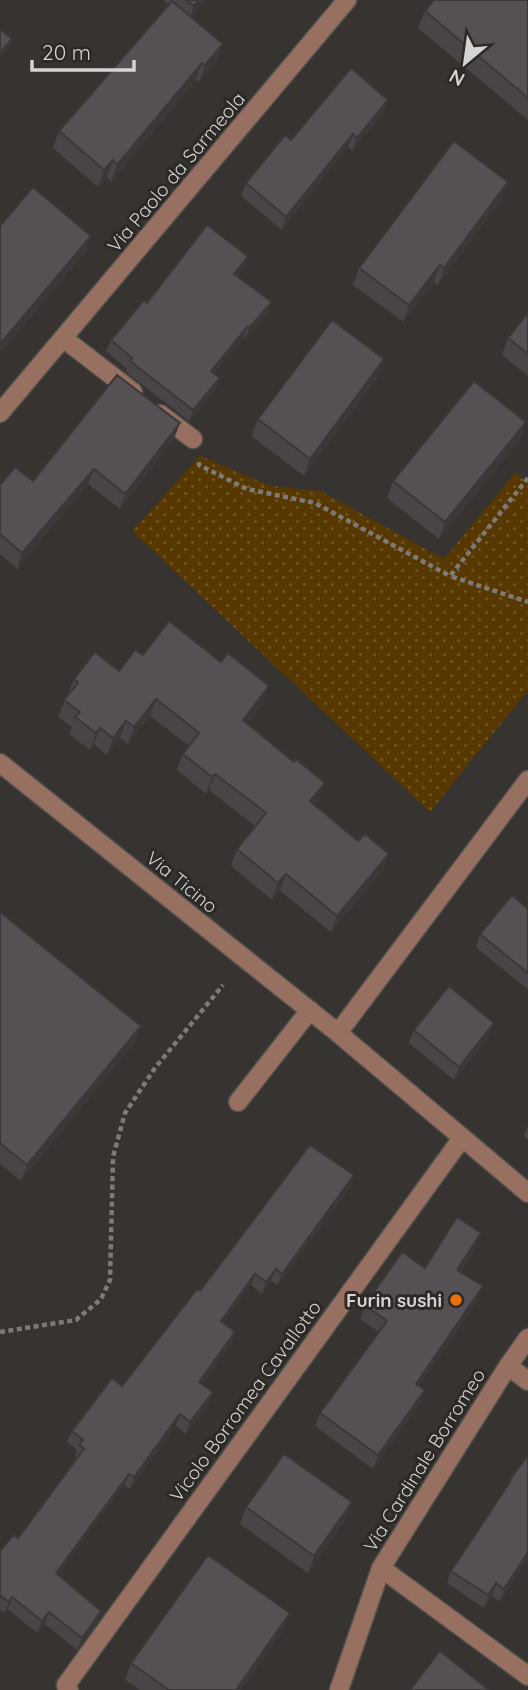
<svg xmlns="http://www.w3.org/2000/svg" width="528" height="1690" font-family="Quicksand,sans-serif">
<defs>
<pattern id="grass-dots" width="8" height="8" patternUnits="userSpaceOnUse" patternTransform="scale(1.75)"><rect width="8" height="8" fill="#573800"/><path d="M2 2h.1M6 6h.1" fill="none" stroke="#6e5424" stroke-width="1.8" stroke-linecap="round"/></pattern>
</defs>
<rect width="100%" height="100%" fill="#363330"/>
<path fill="url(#grass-dots)" d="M 200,456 L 271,486 L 320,491 L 444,559 L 515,473 L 528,483 L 528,690 L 430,812 L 132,531 Z"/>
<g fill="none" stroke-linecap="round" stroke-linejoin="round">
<g stroke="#53504d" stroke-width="21">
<path id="minor" d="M 63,338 L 133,392
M 0,413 L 347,0
M 160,414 L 193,439
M 0,763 L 338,1033 L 528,1193
M 338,1033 L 528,780
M 238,1102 L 310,1010
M 508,1366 L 528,1381
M 381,1568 L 528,1676
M 69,1690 L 66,1685 L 462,1138
M 339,1690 L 381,1568 L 508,1366 L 528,1338"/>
</g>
<path stroke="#7d7a77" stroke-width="4.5" stroke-dasharray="5 3.5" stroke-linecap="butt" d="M 199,462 L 199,465 L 247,489 L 315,503 L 450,576
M 528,478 L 450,576 L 528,602
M 0,1332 L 76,1320 L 101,1299 L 110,1280 L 113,1157 L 125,1113 L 155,1068 L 223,985"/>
<use href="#minor" stroke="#977061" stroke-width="18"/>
</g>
<path fill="#494547" d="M 163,0 L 205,0 L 191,17 L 223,44 L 217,61 L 199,82 L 196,80 L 111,182 L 107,177 L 98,187 L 53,148 L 59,131 L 169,5 Z
M 528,0 L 528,120 L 418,28 L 425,11 Z
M 388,100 L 383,113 L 352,151 L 348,147 L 282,230 L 241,196 L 246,183 L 291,140 Z
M 502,199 L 438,285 L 434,282 L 403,322 L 353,285 L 359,268 Z
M 248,256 L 244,267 L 237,276 L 268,314 L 244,339 L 243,338 L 214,373 L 216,389 L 189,421 L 126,372 L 127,369 L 106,351 L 111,340 L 147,303 Z
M 528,313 L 528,376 L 502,355 L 508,338 Z
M 378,377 L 304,476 L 251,436 L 258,419 Z
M 174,439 L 120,509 L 88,484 L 17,569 L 0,554 L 0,485 L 33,481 Z
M 520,440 L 439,539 L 387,498 L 393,481 Z
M 143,655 L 263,703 L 247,723 L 319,800 L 314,805 L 358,841 L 389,854 L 383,870 L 331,932 L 280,891 L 272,900 L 231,866 L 237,849 L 255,826 L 209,790 L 206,794 L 177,770 L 183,754 L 189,746 L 150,716 L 128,744 L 120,738 L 107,755 L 94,744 L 90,750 L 69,734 L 72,727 L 58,717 L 74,679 L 119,671 Z
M 528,909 L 528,987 L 527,989 L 476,947 L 480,934 Z
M 0,912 L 141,1026 L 135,1042 L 21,1181 L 0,1164 Z
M 494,1023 L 489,1036 L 454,1080 L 409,1043 L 414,1030 Z
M 528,1125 L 528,1140 L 524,1136 Z
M 354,1175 L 350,1187 L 278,1285 L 271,1281 L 262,1294 L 251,1285 L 223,1323 L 235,1332 L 231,1344 L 202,1384 L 209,1404 L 186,1434 L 176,1426 L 130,1489 L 124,1485 L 58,1575 L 101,1611 L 97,1623 L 77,1650 L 45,1624 L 37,1633 L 8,1609 L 4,1613 L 0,1610 L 0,1551 L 18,1538 L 77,1459 L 75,1457 L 77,1450 L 67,1442 L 72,1431 L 122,1386 L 200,1291 Z
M 476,1247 L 460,1272 L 478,1300 L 419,1386 L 420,1404 L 373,1469 L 315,1426 L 320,1413 L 379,1332 L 360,1319 L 365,1305 L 425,1268 Z
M 528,1455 L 528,1558 L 500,1601 L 492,1596 L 484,1608 L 447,1583 L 451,1571 L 506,1488 L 509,1481 Z
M 246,1507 L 346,1519 L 308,1573 L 240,1524 Z
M 284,1629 L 241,1690 L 140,1690 L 125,1680 L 131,1663 Z"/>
<path fill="#3c383a" d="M 198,0 L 205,0 L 189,20 L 194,6 Z
M 12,39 L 8,49 L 0,59 L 0,53 Z
M 223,44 L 217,61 L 199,82 L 205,65 Z
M 202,63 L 196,80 L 111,182 L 117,165 Z
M 388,100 L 383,113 L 352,151 L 357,138 Z
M 353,134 L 348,147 L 282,230 L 286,217 Z
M 113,160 L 107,177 L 98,187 L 104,170 Z
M 508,182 L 502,199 L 438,285 L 444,268 Z
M 91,236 L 85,253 L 0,354 L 0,344 Z
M 248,256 L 244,267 L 230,286 L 234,274 Z
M 440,265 L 434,282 L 403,322 L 409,305 Z
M 272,302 L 268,314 L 244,339 L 249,328 Z
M 247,327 L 243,338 L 207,382 L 211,371 Z
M 384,359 L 378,377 L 304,476 L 310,459 Z
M 220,378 L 216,389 L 189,421 L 193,410 Z
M 526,422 L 520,440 L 439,539 L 445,522 Z
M 180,423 L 174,439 L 120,509 L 125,494 Z
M 94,469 L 88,484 L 17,569 L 22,553 Z
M 269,686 L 263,703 L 237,736 L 243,720 Z
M 156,699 L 150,716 L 128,744 L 134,727 Z
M 126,721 L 120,738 L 107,755 L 113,738 Z
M 100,728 L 94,744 L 90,750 L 96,733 Z
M 215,774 L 209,790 L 206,794 L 212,777 Z
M 325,783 L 319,800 L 304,818 L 310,801 Z
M 389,854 L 383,870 L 331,932 L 337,916 Z
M 286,874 L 280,891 L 272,900 L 278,883 Z
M 494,1023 L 489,1036 L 454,1080 L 459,1067 Z
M 141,1026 L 135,1042 L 21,1181 L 27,1165 Z
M 354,1175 L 350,1187 L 278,1285 L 282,1274 Z
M 481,1233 L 476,1247 L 452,1283 L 457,1270 Z
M 276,1269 L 271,1281 L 262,1294 L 266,1282 Z
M 255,1274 L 251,1285 L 216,1333 L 221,1321 Z
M 483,1286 L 478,1300 L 411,1398 L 416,1384 Z
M 235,1332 L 231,1344 L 195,1394 L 199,1382 Z
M 425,1390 L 420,1404 L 373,1469 L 378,1455 Z
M 213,1392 L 209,1404 L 186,1434 L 190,1422 Z
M 180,1414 L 176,1426 L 130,1489 L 134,1477 Z
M 129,1474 L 124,1485 L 51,1585 L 56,1573 Z
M 352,1502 L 346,1519 L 308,1573 L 314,1556 Z
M 528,1552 L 528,1558 L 500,1601 L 504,1589 Z
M 496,1583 L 492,1596 L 484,1608 L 488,1595 Z
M 12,1597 L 8,1609 L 4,1613 L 9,1602 Z
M 101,1611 L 97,1623 L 77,1650 L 82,1638 Z
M 49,1612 L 45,1624 L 37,1633 L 42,1621 Z
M 290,1613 L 284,1629 L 241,1690 L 236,1690 Z"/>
<path fill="#555053" stroke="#3c383a" stroke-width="2" d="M 186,0 L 198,0 L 194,6 Z
M 434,0 L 528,0 L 528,98 L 425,11 Z
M 172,1 L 223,44 L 205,65 L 202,63 L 117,165 L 113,160 L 104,170 L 59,131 Z
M 0,29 L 12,39 L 0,53 Z
M 351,68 L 388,100 L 357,138 L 353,134 L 286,217 L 246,183 L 285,135 L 291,140 Z
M 454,141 L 508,182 L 444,268 L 440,265 L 409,305 L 359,268 Z
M 33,187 L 91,236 L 0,344 L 0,226 Z
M 207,225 L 248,256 L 234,274 L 272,302 L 249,328 L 247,327 L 211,371 L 220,378 L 193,410 L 130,361 L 132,358 L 111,340 L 144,300 L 147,303 Z
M 528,313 L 528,354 L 508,338 Z
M 332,320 L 384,359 L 310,459 L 258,419 Z
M 117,375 L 180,423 L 125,494 L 94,469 L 22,553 L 0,534 L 0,485 L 15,467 L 33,481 Z
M 474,381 L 526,422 L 445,522 L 393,481 Z
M 169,621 L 221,662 L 228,653 L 269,686 L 243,720 L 294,762 L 296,759 L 325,783 L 310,801 L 358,841 L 365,834 L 389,854 L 337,916 L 286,874 L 278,883 L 237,849 L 266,813 L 215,774 L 212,777 L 183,754 L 199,733 L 156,699 L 134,727 L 126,721 L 113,738 L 100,728 L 96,733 L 75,717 L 80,712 L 64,700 L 78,683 L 74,679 L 95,652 L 119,671 L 135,650 L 143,655 Z
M 512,895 L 528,909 L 528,973 L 480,934 Z
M 0,912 L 141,1026 L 27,1165 L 0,1143 Z
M 449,986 L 494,1023 L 459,1067 L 414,1030 Z
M 310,1145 L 354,1175 L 282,1274 L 276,1269 L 266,1282 L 255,1274 L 221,1321 L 235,1332 L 199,1382 L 213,1392 L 190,1422 L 180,1414 L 134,1477 L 129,1474 L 56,1573 L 101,1611 L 82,1638 L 49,1612 L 42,1621 L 12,1597 L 9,1602 L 1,1596 L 0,1597 L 0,1551 L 13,1535 L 18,1538 L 84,1449 L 79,1445 L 83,1440 L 72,1431 L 112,1378 L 122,1386 L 197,1289 L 200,1291 Z
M 457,1217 L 481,1233 L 457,1270 L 483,1286 L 416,1384 L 425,1390 L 378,1455 L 320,1413 L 387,1321 L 365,1305 L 402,1252 L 425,1268 Z
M 284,1454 L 352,1502 L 314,1556 L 246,1507 Z
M 528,1455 L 528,1552 L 504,1589 L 496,1583 L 488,1595 L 451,1571 L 510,1482 L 509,1481 Z
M 208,1555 L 290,1613 L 236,1690 L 169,1690 L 131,1663 Z
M 440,1651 L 489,1690 L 410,1690 Z"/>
<circle fill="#e8710a" stroke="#2c2926" stroke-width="2.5" cx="456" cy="1300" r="7"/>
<g text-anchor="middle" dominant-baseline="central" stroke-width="6" stroke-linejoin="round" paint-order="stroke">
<g font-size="19" fill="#d6d4d2" stroke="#2c2926">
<text transform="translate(176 172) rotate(-50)">Via Paolo da Sarmeola</text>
<text transform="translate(182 882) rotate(39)">Via Ticino</text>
<text transform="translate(245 1401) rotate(-54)">Vicolo Borromea Cavallotto</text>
<text transform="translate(424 1460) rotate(-58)">Via Cardinale Borromeo</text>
</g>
<g font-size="19" font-weight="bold" fill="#d6d4d2" stroke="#2c2926" text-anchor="end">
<text x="442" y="1300">Furin sushi</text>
</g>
</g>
<g transform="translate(465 63) rotate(209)" stroke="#2c2926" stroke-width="5" paint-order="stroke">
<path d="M0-5L12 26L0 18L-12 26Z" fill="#d6d4d2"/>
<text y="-10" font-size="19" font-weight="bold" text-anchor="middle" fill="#d6d4d2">N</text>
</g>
<path d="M32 60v10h102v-10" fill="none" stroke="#d6d4d2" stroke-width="3.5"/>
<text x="42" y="60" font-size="21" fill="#d6d4d2" stroke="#2c2926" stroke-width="5" paint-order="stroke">20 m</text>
</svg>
